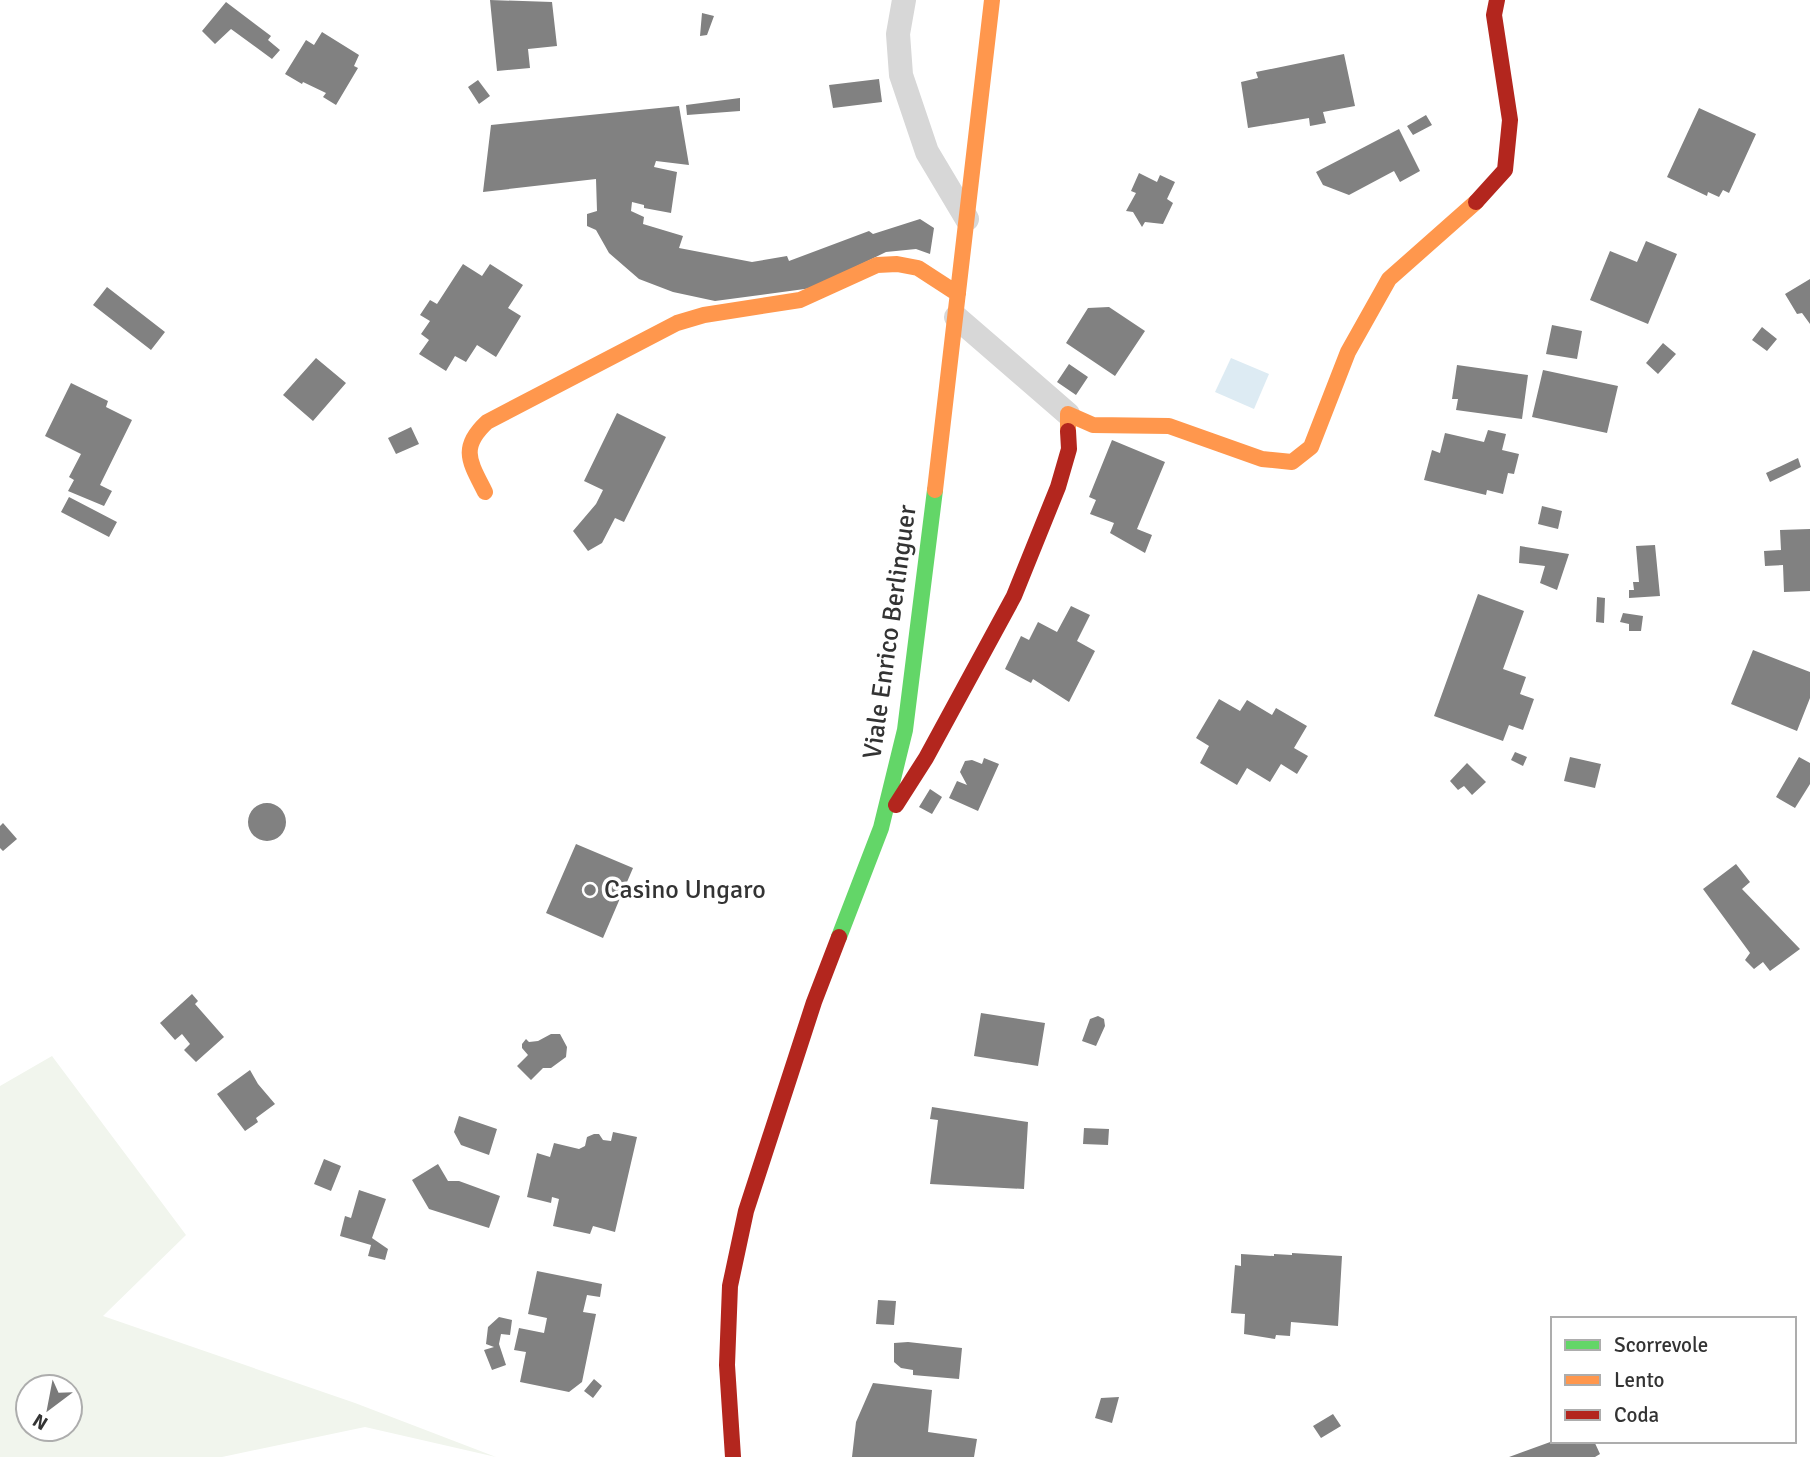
<svg xmlns="http://www.w3.org/2000/svg" width="1810" height="1457" font-family="Signika,sans-serif">
<rect width="100%" height="100%" fill="#fff"/>
<path fill="#f1f5ed" fill-rule="evenodd" d="M 52,1056 L 186,1235 L 103,1316 L 355,1403 L 496,1457 L 365,1427 L 222,1457 L 0,1457 L 0,1086 ZM 28,1387 L 70,1387 L 70,1429 L 28,1429 Z"/>
<path fill="#ddebf3" d="M 1231,358 L 1269,374 L 1254,409 L 1215,392 Z"/>
<path fill="#818181" d="M 490,0 L 552,2 L 557,46 L 528,49 L 530,68 L 497,71 Z
M 226,2 L 271,36 L 268,40 L 280,50 L 272,59 L 231,29 L 215,44 L 202,31 Z
M 702,13 L 714,16 L 707,35 L 700,36 Z
M 322,32 L 359,55 L 354,66 L 358,68 L 336,105 L 323,97 L 326,93 L 303,82 L 302,84 L 285,74 L 306,40 L 314,45 Z
M 1344,54 L 1355,106 L 1323,112 L 1326,123 L 1310,126 L 1309,118 L 1248,128 L 1241,82 L 1258,78 L 1256,72 Z
M 879,79 L 882,102 L 833,108 L 829,85 Z
M 478,80 L 490,96 L 479,104 L 468,87 Z
M 740,98 L 740,111 L 687,115 L 686,105 Z
M 679,106 L 689,165 L 656,161 L 654,167 L 677,172 L 671,213 L 644,208 L 644,205 L 632,202 L 631,211 L 644,217 L 643,224 L 683,236 L 679,248 L 752,262 L 787,256 L 789,261 L 869,231 L 873,234 L 920,219 L 934,228 L 930,254 L 916,249 L 886,252 L 812,288 L 715,301 L 673,292 L 639,279 L 609,253 L 596,230 L 587,226 L 587,214 L 597,211 L 596,179 L 483,192 L 491,125 Z
M 1699,108 L 1756,134 L 1729,193 L 1723,190 L 1719,197 L 1708,192 L 1707,196 L 1667,177 Z
M 1426,115 L 1432,125 L 1413,135 L 1407,126 Z
M 1399,129 L 1420,171 L 1400,182 L 1394,171 L 1349,195 L 1323,185 L 1316,172 Z
M 1139,173 L 1157,182 L 1160,175 L 1175,182 L 1167,199 L 1173,203 L 1163,224 L 1145,222 L 1142,227 L 1133,212 L 1126,211 L 1136,193 L 1131,191 Z
M 1646,241 L 1677,254 L 1648,324 L 1590,300 L 1610,251 L 1637,262 Z
M 463,264 L 482,276 L 490,264 L 523,285 L 508,308 L 521,316 L 496,357 L 477,345 L 466,362 L 455,356 L 446,371 L 419,354 L 429,340 L 421,334 L 430,321 L 420,315 L 430,300 L 437,304 Z
M 1810,279 L 1810,324 L 1802,313 L 1797,314 L 1785,294 Z
M 107,287 L 165,332 L 151,350 L 93,305 Z
M 1109,307 L 1145,331 L 1115,376 L 1066,343 L 1088,308 Z
M 1552,325 L 1582,331 L 1577,359 L 1546,354 Z
M 1762,327 L 1777,339 L 1767,351 L 1752,340 Z
M 1663,343 L 1676,354 L 1658,374 L 1646,363 Z
M 316,358 L 346,383 L 313,421 L 283,395 Z
M 1069,364 L 1088,377 L 1076,395 L 1057,382 Z
M 1457,365 L 1528,375 L 1522,419 L 1456,410 L 1458,399 L 1452,399 Z
M 1543,370 L 1618,386 L 1607,433 L 1532,417 Z
M 71,383 L 108,401 L 106,407 L 132,420 L 100,485 L 112,491 L 104,506 L 68,491 L 74,480 L 69,477 L 81,454 L 45,436 Z
M 617,413 L 666,437 L 624,522 L 615,518 L 602,543 L 588,551 L 573,531 L 596,504 L 603,490 L 584,481 Z
M 411,427 L 419,444 L 396,454 L 388,438 Z
M 1488,430 L 1506,434 L 1502,450 L 1519,454 L 1514,474 L 1508,473 L 1503,494 L 1487,490 L 1486,495 L 1424,480 L 1432,450 L 1440,453 L 1445,433 L 1484,442 Z
M 1112,440 L 1165,462 L 1137,529 L 1152,535 L 1145,553 L 1110,533 L 1114,523 L 1090,514 L 1096,500 L 1089,497 Z
M 1798,458 L 1801,467 L 1770,482 L 1766,473 Z
M 69,497 L 117,522 L 109,537 L 61,512 Z
M 1542,506 L 1562,511 L 1558,529 L 1538,524 Z
M 1810,529 L 1810,591 L 1784,592 L 1783,565 L 1765,566 L 1764,551 L 1781,550 L 1780,530 Z
M 1655,545 L 1660,596 L 1629,598 L 1629,590 L 1634,590 L 1633,582 L 1639,582 L 1636,546 Z
M 1520,546 L 1569,554 L 1557,590 L 1540,583 L 1545,566 L 1519,563 Z
M 1478,594 L 1524,611 L 1503,669 L 1526,677 L 1520,694 L 1534,699 L 1523,730 L 1509,725 L 1503,741 L 1434,716 Z
M 1597,597 L 1605,598 L 1604,623 L 1596,622 Z
M 1071,606 L 1090,615 L 1077,641 L 1095,651 L 1069,702 L 1033,679 L 1031,683 L 1005,669 L 1021,636 L 1029,640 L 1038,622 L 1057,632 Z
M 1623,613 L 1643,616 L 1641,631 L 1629,631 L 1629,624 L 1620,622 Z
M 1753,650 L 1810,672 L 1810,698 L 1797,731 L 1731,704 Z
M 1219,699 L 1240,711 L 1247,700 L 1272,715 L 1276,708 L 1307,726 L 1294,748 L 1308,756 L 1297,774 L 1281,764 L 1270,782 L 1247,768 L 1237,785 L 1200,763 L 1209,746 L 1196,738 Z
M 1515,752 L 1527,757 L 1523,766 L 1511,760 Z
M 1570,757 L 1601,764 L 1595,788 L 1564,781 Z
M 1799,757 L 1810,763 L 1810,784 L 1795,808 L 1776,797 Z
M 984,758 L 999,764 L 978,811 L 949,798 L 957,781 L 967,785 L 960,772 L 965,761 L 972,760 L 982,764 Z
M 1467,763 L 1486,782 L 1472,795 L 1464,786 L 1458,790 L 1450,781 Z
M 930,789 L 942,797 L 932,814 L 919,807 Z
M248 822a19 19 0 1 1 38 0a19 19 0 1 1-38 0Z
M 3,823 L 17,839 L 3,851 L 0,848 L 0,826 Z
M 576,844 L 633,868 L 603,938 L 546,913 Z
M 1736,864 L 1750,882 L 1742,889 L 1800,949 L 1770,971 L 1763,962 L 1754,969 L 1745,960 L 1750,953 L 1703,889 Z
M 192,994 L 198,1001 L 195,1004 L 224,1037 L 196,1062 L 184,1050 L 190,1044 L 182,1034 L 175,1040 L 160,1023 Z
M 981,1013 L 1045,1023 L 1038,1066 L 974,1056 Z
M 1098,1016 L 1104,1019 L 1105,1026 L 1096,1046 L 1082,1041 L 1090,1019 Z
M 551,1034 L 560,1034 L 567,1047 L 566,1057 L 551,1068 L 543,1068 L 531,1080 L 517,1066 L 528,1055 L 522,1048 L 522,1044 L 526,1039 L 529,1042 L 538,1041 Z
M 250,1070 L 258,1084 L 275,1104 L 256,1118 L 258,1122 L 245,1131 L 217,1094 Z
M 932,1107 L 1028,1122 L 1024,1189 L 930,1184 L 938,1120 L 930,1119 Z
M 459,1116 L 497,1129 L 489,1155 L 461,1145 L 454,1132 Z
M 1084,1128 L 1109,1129 L 1108,1145 L 1083,1144 Z
M 613,1132 L 637,1137 L 615,1232 L 593,1226 L 590,1234 L 553,1226 L 559,1199 L 552,1197 L 551,1203 L 527,1197 L 537,1153 L 550,1157 L 554,1143 L 579,1149 L 585,1146 L 587,1137 L 594,1134 L 599,1134 L 603,1140 L 611,1141 Z
M 324,1159 L 341,1166 L 331,1191 L 314,1184 Z
M 438,1164 L 448,1181 L 459,1181 L 500,1196 L 489,1228 L 429,1209 L 412,1180 Z
M 359,1190 L 386,1199 L 372,1238 L 388,1249 L 385,1260 L 368,1256 L 371,1245 L 340,1236 L 345,1216 L 351,1218 Z
M 1292,1253 L 1342,1256 L 1338,1326 L 1291,1322 L 1290,1336 L 1276,1335 L 1275,1339 L 1244,1334 L 1245,1314 L 1231,1313 L 1235,1265 L 1241,1266 L 1241,1254 L 1274,1256 L 1274,1254 L 1292,1255 Z
M 537,1271 L 602,1284 L 600,1297 L 587,1295 L 583,1312 L 596,1314 L 582,1382 L 569,1392 L 520,1382 L 526,1352 L 514,1350 L 519,1328 L 544,1333 L 547,1318 L 528,1314 Z
M 878,1300 L 896,1301 L 894,1325 L 876,1324 Z
M 499,1317 L 512,1320 L 510,1335 L 501,1334 L 499,1344 L 506,1365 L 492,1370 L 484,1350 L 494,1347 L 486,1344 L 488,1327 Z
M 908,1342 L 962,1348 L 959,1379 L 913,1375 L 913,1370 L 901,1368 L 894,1362 L 894,1343 Z
M 594,1379 L 602,1386 L 593,1398 L 584,1391 Z
M 873,1383 L 932,1390 L 928,1432 L 977,1439 L 974,1457 L 852,1457 L 856,1422 Z
M 1119,1397 L 1112,1423 L 1095,1418 L 1101,1398 Z
M 1333,1414 L 1341,1426 L 1321,1438 L 1313,1426 Z
M 1553,1441 L 1558,1443 L 1594,1441 L 1600,1454 L 1595,1457 L 1509,1457 Z"/>
<g fill="none" stroke-linecap="round" stroke-linejoin="round">
<path stroke="#d7d7d7" stroke-width="24" d="M 904,0 L 898,34 L 901,75 L 927,152 L 967,219
M 956,317 L 1068,414"/>
<path stroke="#63d668" stroke-width="16" d="M 839,937 L 881,828 L 905,730 L 935,490"/>
<path stroke="#ff974d" stroke-width="16" d="M 1068,431 L 1068,414 L 1093,425 L 1169,426 L 1262,459 L 1292,462 L 1311,447 L 1348,352 L 1389,279 L 1476,202
M 935,490 L 992,0
M 485,492 C 470,462 459,448 487,422 L 677,323 L 704,315 L 800,300 L 877,265 L 897,264 L 918,268 L 958,294"/>
<path stroke="#b3261e" stroke-width="16" d="M 1476,202 L 1505,170 L 1510,120 L 1494,15 L 1497,0
M 896,805 L 926,758 L 1014,596 L 1058,487 L 1069,449 L 1068,431
M 733,1457 L 727,1365 L 730,1286 L 746,1211 L 814,1002 L 839,937"/>
</g>
<circle fill="#7a7a7a" stroke="#fff" stroke-width="2.5" cx="590" cy="890" r="7"/>
<g text-anchor="middle" dominant-baseline="central" stroke-width="7" stroke-linejoin="round" paint-order="stroke">
<g font-size="26" fill="#333" stroke="#fff">
<text transform="translate(890 632) rotate(-82)">Viale Enrico Berlinguer</text>
</g>
<g font-size="26" fill="#333" stroke="#fff" text-anchor="start">
<text x="604" y="890">Casino Ungaro</text>
</g>
</g>
<rect x="1551" y="1317" width="245" height="126" fill="#ffffff" stroke="#adadad" stroke-width="2"/>
<rect x="1565" y="1340" width="35" height="10" fill="#63d668" stroke="#adadad" stroke-width="2"/>
<text x="1614" y="1352" font-size="21" fill="#333333">Scorrevole</text>
<rect x="1565" y="1375" width="35" height="10" fill="#ff974d" stroke="#adadad" stroke-width="2"/>
<text x="1614" y="1387" font-size="21" fill="#333333">Lento</text>
<rect x="1565" y="1410" width="35" height="10" fill="#b3261e" stroke="#adadad" stroke-width="2"/>
<text x="1614" y="1422" font-size="21" fill="#333333">Coda</text>
<g transform="translate(49 1408) rotate(212)"><circle r="33" fill="#ffffff" stroke="#adadad" stroke-width="2"/>
<path d="M0-5L12 26L0 18L-12 26Z" fill="#7a7a7a"/>
<text y="-10" font-size="19" font-weight="bold" text-anchor="middle" fill="#333333">N</text>
</g>
</svg>
